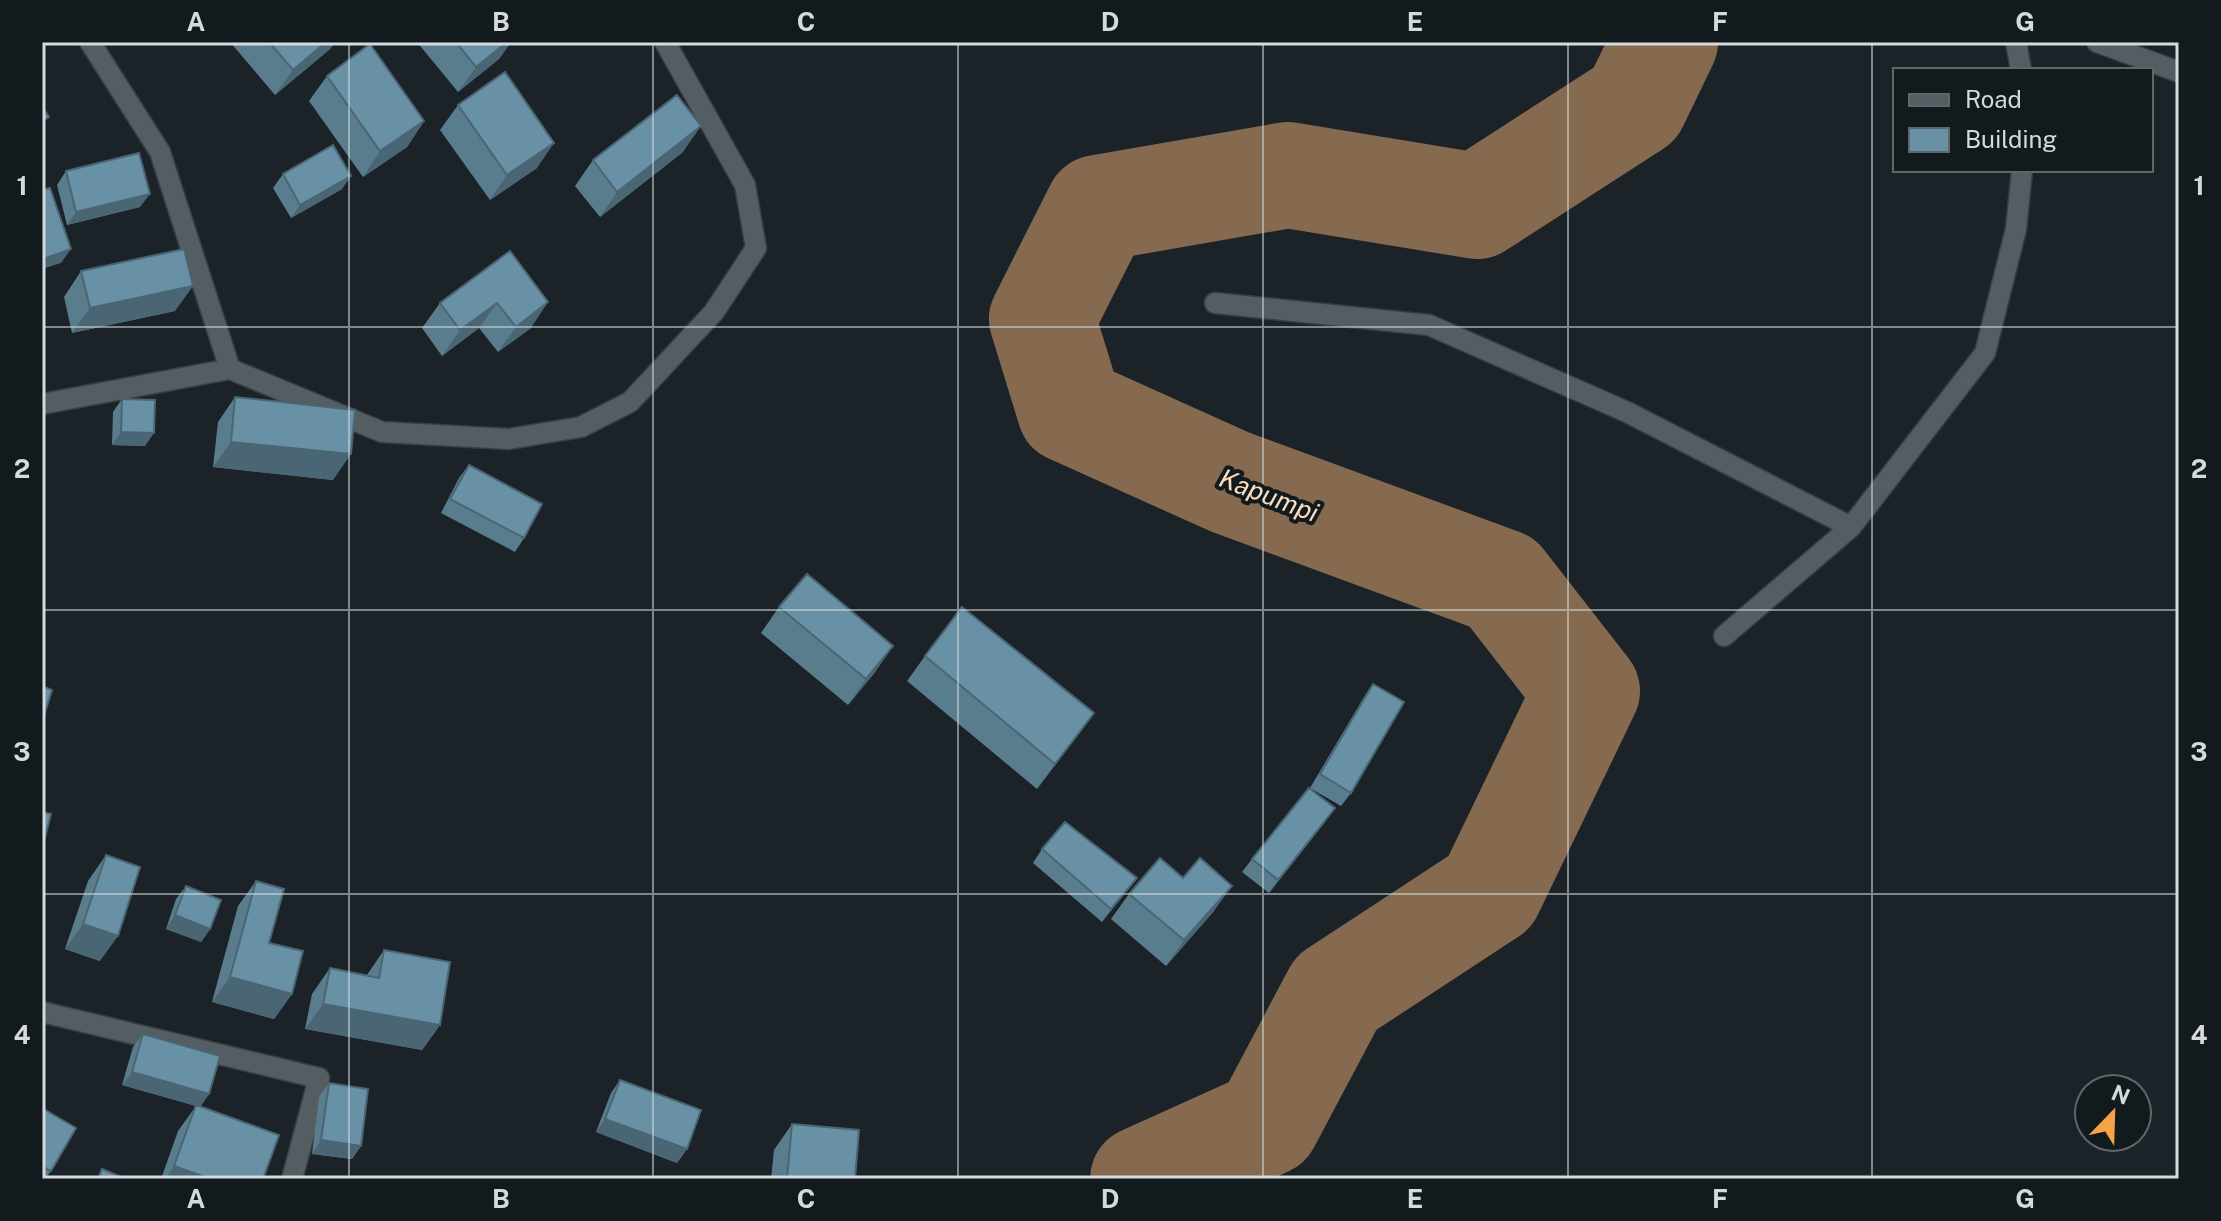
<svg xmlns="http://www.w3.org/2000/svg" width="2221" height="1221" font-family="'Public Sans',sans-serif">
<rect width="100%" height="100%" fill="#1b2328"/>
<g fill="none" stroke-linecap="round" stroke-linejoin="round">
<path stroke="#866a4f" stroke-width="106" d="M 1143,1179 L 1267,1123 L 1336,993 L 1490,892 L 1587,691 L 1502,582 L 1230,482 L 1070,410 L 1042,319 L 1098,208 L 1288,175 L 1477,206 L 1635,104 L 1665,42"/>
<g stroke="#373e41" stroke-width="23">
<path id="street" d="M 90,42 L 160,152 L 230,369
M 2016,42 L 2021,70
M 2097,42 L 2179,72
M 1215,303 L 1429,325 L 1627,412 L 1851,527
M 42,404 L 230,369 L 382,432 L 509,439 L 581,427 L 630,402 L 714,312 L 756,248 L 745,185 L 665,42
M 1724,636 L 1851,527 L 1985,353 L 2016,229 L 2022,170
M 42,1012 L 319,1078 L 292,1179"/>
</g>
<use href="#street" stroke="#535d62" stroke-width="20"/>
</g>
<path fill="#5a7d8e" d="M 230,42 L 335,42 L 330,49 L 275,95 Z
M 417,42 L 511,42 L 499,59 L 458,92 Z
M 327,76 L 424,121 L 407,147 L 363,177 L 309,101 Z
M 458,105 L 537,168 L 490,200 L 440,130 Z
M 683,152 L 600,217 L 575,186 L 593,160 Z
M 66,171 L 140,207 L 67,225 L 57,185 Z
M 283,174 L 342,189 L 291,218 L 273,188 Z
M 510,251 L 531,328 L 498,352 L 479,328 L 442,356 L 422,328 L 440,303 Z
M 81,271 L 175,311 L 72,333 L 64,297 Z
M 235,397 L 333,480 L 213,467 L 218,422 Z
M 122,399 L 145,446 L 112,445 L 113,412 Z
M 469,465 L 524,538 L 515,552 L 441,513 L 459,478 Z
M 779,607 L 876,671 L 848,705 L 761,633 Z
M 925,656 L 1094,713 L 1037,789 L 907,681 Z
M 1373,684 L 1351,793 L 1341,806 L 1310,788 L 1364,697 Z
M 1325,822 L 1269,893 L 1242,872 L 1252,859 Z
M 1042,849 L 1137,878 L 1102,922 L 1033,863 Z
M 106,855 L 100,961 L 65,949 L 88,881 Z
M 256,881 L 269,943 L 292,994 L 274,1019 L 212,1002 L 238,906 Z
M 186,886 L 210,929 L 201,942 L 166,929 L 176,899 Z
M 1129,894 L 1214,911 L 1166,966 L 1111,919 Z
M 384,950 L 440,1025 L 422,1050 L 305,1029 L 312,994 L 330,968 L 367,975 Z
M 143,1034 L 209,1094 L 200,1107 L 263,1179 L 161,1179 L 178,1131 L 196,1106 L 122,1085 L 133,1047 Z
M 620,1080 L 687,1149 L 677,1163 L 596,1132 L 611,1093 Z
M 329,1083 L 361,1146 L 352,1159 L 312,1154 L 319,1097 Z
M 42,1108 L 51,1171 L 45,1179 L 42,1179 Z
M 792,1124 L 855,1179 L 771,1179 L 774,1150 Z"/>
<path fill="#4a6674" d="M 326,42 L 335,42 L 330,49 L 275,95 L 293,70 Z
M 507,42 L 511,42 L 499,59 L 458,92 L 476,67 Z
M 424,121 L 407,147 L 363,177 L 380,151 Z
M 701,126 L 683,152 L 600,217 L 617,192 Z
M 554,143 L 537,168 L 490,200 L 507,175 Z
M 351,176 L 342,189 L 291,218 L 300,205 Z
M 150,194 L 140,207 L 67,225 L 76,212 Z
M 71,249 L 61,263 L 42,269 L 43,259 Z
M 193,286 L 175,311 L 72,333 L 90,308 Z
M 548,302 L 531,328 L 498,352 L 516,327 Z
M 497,303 L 479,328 L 442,356 L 460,330 Z
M 121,432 L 154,433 L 145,446 L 112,445 Z
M 231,442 L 351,454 L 333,480 L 213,467 Z
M 893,646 L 876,671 L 848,705 L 866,679 Z
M 1094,713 L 1076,738 L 1037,789 L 1055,764 Z
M 1335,808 L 1325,822 L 1269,893 L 1278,880 Z
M 1137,878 L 1127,891 L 1102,922 L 1111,909 Z
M 1232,886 L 1214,911 L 1166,966 L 1184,940 Z
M 175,915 L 210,929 L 201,942 L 166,929 Z
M 83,924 L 118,936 L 100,961 L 65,949 Z
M 230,977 L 292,994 L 274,1019 L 212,1002 Z
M 323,1004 L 440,1025 L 422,1050 L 305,1029 Z
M 132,1072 L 209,1094 L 200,1107 L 122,1085 Z
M 605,1119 L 687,1149 L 677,1163 L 596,1132 Z
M 321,1140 L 361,1146 L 352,1159 L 312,1154 Z
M 174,1166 L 211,1179 L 165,1179 Z"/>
<path fill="#6991a5" stroke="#4a6674" stroke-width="2" d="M 269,42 L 326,42 L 293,70 Z
M 456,42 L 507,42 L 476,67 Z
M 370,44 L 424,121 L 380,151 L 327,76 Z
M 505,72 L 554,143 L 507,175 L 458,105 Z
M 677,95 L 701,126 L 617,192 L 593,160 Z
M 42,107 L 49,117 L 42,121 Z
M 333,145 L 351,176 L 300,205 L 283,174 Z
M 139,153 L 150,194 L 76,212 L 66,171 Z
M 50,188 L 71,249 L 43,259 L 42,190 Z
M 184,249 L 193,286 L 90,308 L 81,271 Z
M 510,251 L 548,302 L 516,327 L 497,303 L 460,330 L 440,303 Z
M 235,397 L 355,410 L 351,454 L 231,442 Z
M 122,399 L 155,400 L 154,433 L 121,432 Z
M 469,465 L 542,504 L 524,538 L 450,499 Z
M 807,574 L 893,646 L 866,679 L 779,607 Z
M 962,607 L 1094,713 L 1055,764 L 925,656 Z
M 1373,684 L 1404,702 L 1351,793 L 1320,774 Z
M 42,686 L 52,690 L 42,722 Z
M 1309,788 L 1335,808 L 1278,880 L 1252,859 Z
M 42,812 L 51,814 L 42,849 Z
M 1065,822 L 1137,878 L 1111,909 L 1042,849 Z
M 106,855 L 140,867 L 118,936 L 83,924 Z
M 1160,858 L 1183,878 L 1200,858 L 1232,886 L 1184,940 L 1129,894 Z
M 256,881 L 284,889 L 269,943 L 303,951 L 292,994 L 230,977 Z
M 186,886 L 221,900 L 210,929 L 175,915 Z
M 384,950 L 450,962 L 440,1025 L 323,1004 L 330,968 L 379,978 Z
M 143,1034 L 220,1056 L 209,1094 L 132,1072 Z
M 620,1080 L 701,1110 L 687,1149 L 605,1119 Z
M 329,1083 L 368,1089 L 361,1146 L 321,1140 Z
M 196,1105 L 279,1135 L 263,1179 L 211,1179 L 174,1166 Z
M 42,1108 L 76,1128 L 51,1171 L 42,1166 Z
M 792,1124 L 859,1130 L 855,1179 L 787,1179 Z
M 102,1169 L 126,1179 L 98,1179 Z"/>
<path fill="none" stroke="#d4dadd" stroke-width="2" stroke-opacity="0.55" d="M 349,42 L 349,1179M 653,42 L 653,1179M 958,42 L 958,1179M 1263,42 L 1263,1179M 1568,42 L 1568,1179M 1872,42 L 1872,1179M 42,327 L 2179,327M 42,610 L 2179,610M 42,894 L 2179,894"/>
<g text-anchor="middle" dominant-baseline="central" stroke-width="8" stroke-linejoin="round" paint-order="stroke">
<g font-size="26" font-style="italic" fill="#fadcc0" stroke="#121a1e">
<text transform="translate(1269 495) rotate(21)">Kapumpi</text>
</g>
</g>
<rect width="2221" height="1221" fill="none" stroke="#121a1e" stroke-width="88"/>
<rect x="1893" y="68" width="260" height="104" fill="#121a1e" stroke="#60676a" stroke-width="2"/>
<rect x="1909" y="94" width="40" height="12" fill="#535d62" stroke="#60676a" stroke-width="2"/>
<text x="1965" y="108" font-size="24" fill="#d4dadd">Road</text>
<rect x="1909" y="128" width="40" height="24" fill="#6991a5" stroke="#60676a" stroke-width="2"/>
<text x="1965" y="148" font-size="24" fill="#d4dadd">Building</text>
<g transform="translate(2113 1113) rotate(23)"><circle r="38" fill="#121a1e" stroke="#60676a" stroke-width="2"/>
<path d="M0-6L14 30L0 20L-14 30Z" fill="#f6a246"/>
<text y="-12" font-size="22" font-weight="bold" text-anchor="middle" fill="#d4dadd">N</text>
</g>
<rect x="44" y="44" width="2133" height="1133" fill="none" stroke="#d4dadd" stroke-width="3"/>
<g font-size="26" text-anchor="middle" font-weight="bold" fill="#d4dadd">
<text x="196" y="31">A</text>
<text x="501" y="31">B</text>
<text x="806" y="31">C</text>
<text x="1110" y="31">D</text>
<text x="1415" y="31">E</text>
<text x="1720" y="31">F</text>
<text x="2025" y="31">G</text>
<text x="22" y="195">1</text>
<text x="2199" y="195">1</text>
<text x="22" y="478">2</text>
<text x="2199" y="478">2</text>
<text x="22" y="761">3</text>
<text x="2199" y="761">3</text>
<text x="22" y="1044">4</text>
<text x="2199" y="1044">4</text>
<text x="196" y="1208">A</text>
<text x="501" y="1208">B</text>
<text x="806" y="1208">C</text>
<text x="1110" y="1208">D</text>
<text x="1415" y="1208">E</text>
<text x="1720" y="1208">F</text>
<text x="2025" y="1208">G</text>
</g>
</svg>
